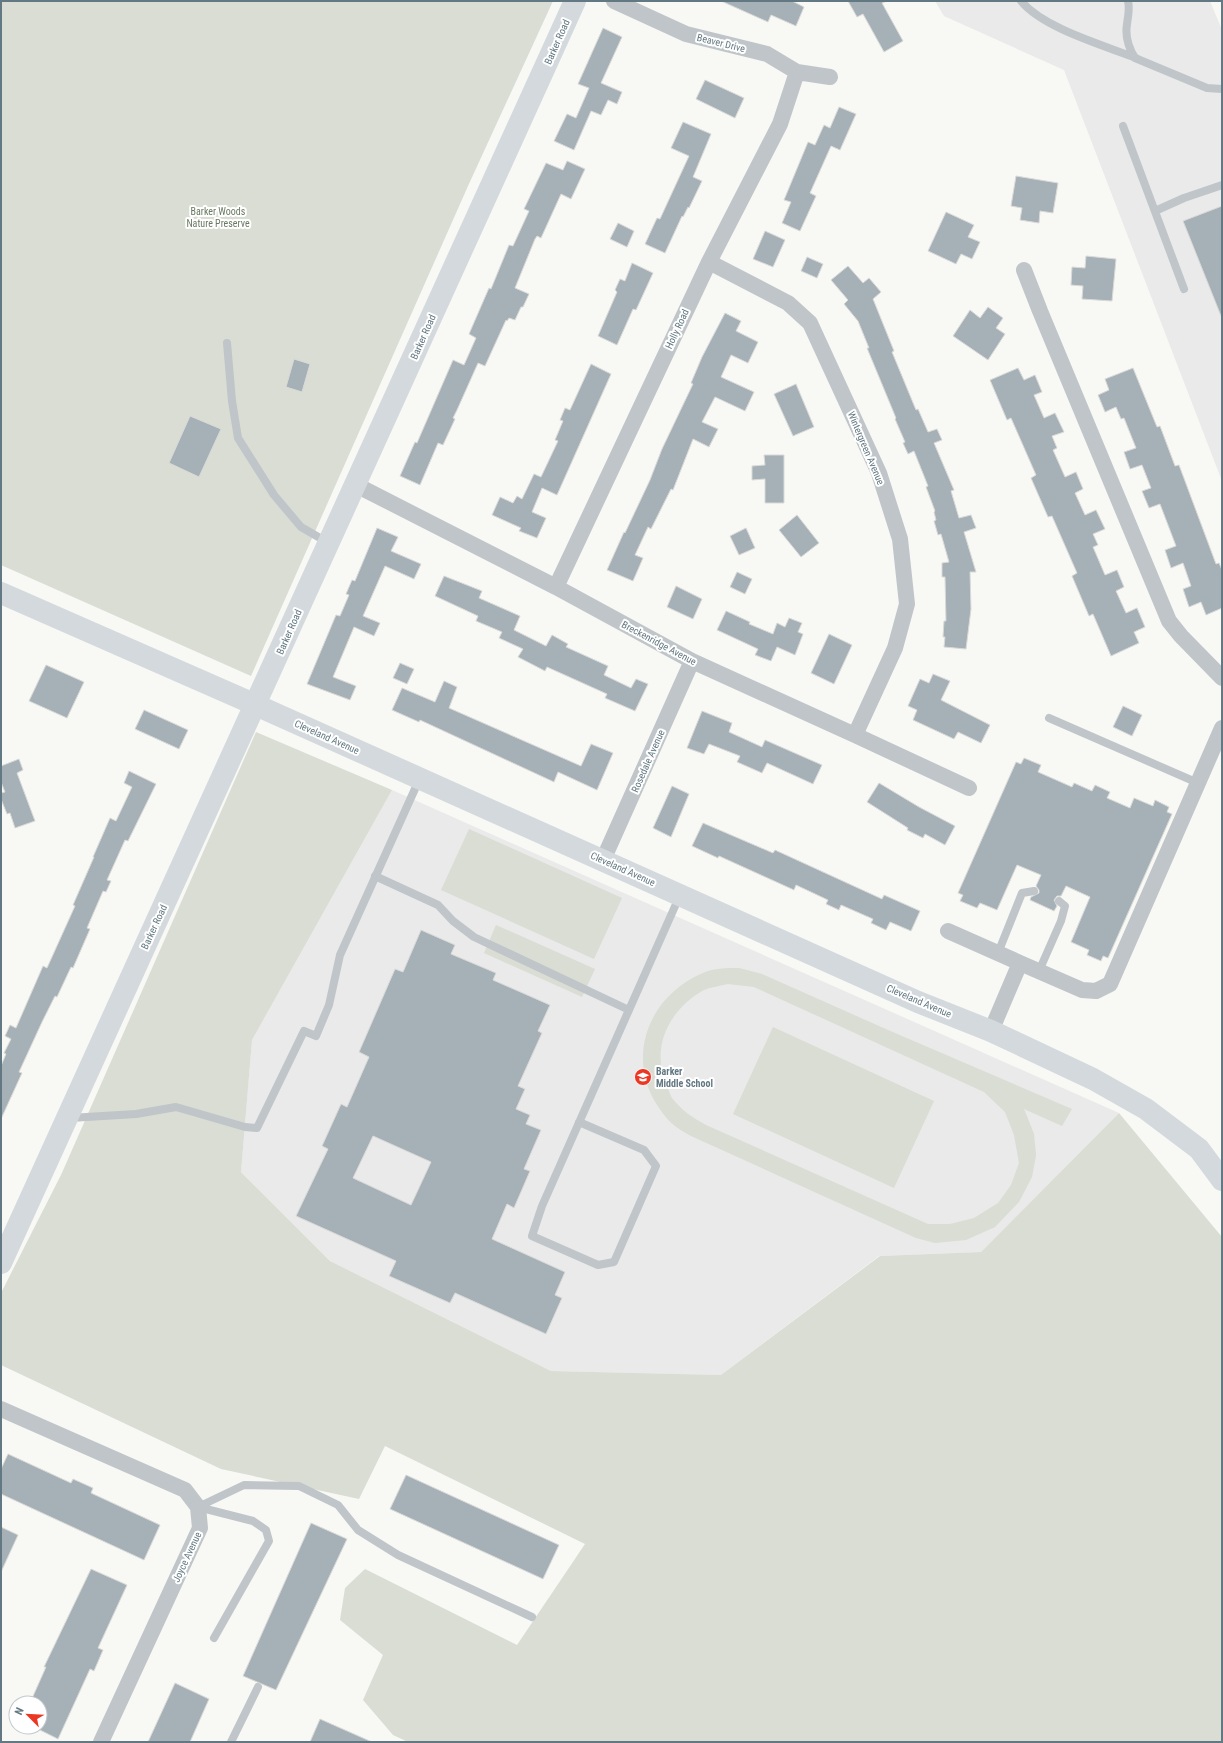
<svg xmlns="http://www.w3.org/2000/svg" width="1223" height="1743" font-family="'Roboto Condensed',sans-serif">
<rect width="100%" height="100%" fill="#f8f8f5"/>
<path fill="#e9eae9" d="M 935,1 L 1210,1 L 1222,30 L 1222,481 L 1064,70 L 944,16 Z
M 392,790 L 1119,1113 L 981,1252 L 879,1256 L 721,1375 L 551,1371 L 330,1261 L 241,1172 L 252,1040 Z"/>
<path fill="#d9ddd4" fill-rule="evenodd" d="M 1,1 L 553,1 L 468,186 L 251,676 L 1,565 Z
M 256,732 L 392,790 L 252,1040 L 241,1172 L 330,1261 L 551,1371 L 721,1375 L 880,1256 L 981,1252 L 1119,1113 L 1222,1237 L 1222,1742 L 408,1742 L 393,1735 L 363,1700 L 383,1655 L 340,1620 L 345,1588 L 365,1569 L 517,1645 L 585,1544 L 385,1446 L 359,1499 L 221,1469 L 1,1365 L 1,1293 L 61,1175 Z
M 469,829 L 622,898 L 594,959 L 441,890 Z
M 496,925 L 595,969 L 582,997 L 484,953 Z
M 739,968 L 762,974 L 888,1030 L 1072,1109 L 1062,1126 L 1024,1109 L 1034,1134 L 1036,1155 L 1032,1177 L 1019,1202 L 995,1227 L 966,1240 L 935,1243 L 916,1238 L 691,1136 C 686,1133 680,1130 675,1126 C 667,1120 660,1110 654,1100 C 627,1051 652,994 703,973 C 714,968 727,968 739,968 ZM 728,984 L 754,987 L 984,1092 L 1005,1112 L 1014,1135 L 1019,1163 L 1011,1185 L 998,1203 L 974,1218 L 950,1224 L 928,1224 L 706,1125 C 693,1118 681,1110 672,1098 C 670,1095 669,1090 667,1087 C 650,1048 668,1010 704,990 C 711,987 720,986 728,984 Z
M 773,1027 L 934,1101 L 894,1188 L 733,1114 Z"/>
<path fill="#a5b1b6" stroke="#dadad8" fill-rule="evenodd" d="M 721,1 L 792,1 L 804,7 L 796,26 L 771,15 L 768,22 Z
M 848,1 L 887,1 L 882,3 L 903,41 L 884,52 L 863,14 L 857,17 Z
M 603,28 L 622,37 L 601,83 L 622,92 L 617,104 L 608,100 L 601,115 L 591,111 L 574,150 L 554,141 L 567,114 L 576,118 L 589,88 L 578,84 Z
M 705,80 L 744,98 L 735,118 L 696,99 Z
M 839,107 L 856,114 L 840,150 L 831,146 L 810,193 L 816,196 L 800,231 L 782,223 L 791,202 L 784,200 L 808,142 L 815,145 L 824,125 L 830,128 Z
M 683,122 L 711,134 L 693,177 L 702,181 L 689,208 L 688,207 L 683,217 L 682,216 L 665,253 L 645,244 L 657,218 L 660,219 L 689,156 L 671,148 Z
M 567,161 L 585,169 L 571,199 L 561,194 L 541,238 L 537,236 L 535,239 L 515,288 L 529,294 L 523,307 L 521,307 L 515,320 L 509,318 L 507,321 L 506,320 L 485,366 L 478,363 L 457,410 L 453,418 L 455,419 L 443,445 L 438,443 L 420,485 L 400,476 L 415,442 L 417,443 L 453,360 L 464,365 L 476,338 L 469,334 L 489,288 L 491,289 L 509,245 L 513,246 L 529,211 L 524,209 L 546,163 L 563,170 Z
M 1016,176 L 1058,183 L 1053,213 L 1040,211 L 1039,223 L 1020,220 L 1022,208 L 1011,206 Z
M 1222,206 L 1222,316 L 1221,316 L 1183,221 Z
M 946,212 L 974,225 L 968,237 L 980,242 L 972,259 L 961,254 L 956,264 L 928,251 Z
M 618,223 L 634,231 L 627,247 L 610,239 Z
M 765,231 L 785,240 L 773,267 L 753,259 Z
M 1086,256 L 1116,259 L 1112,301 L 1082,299 L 1083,286 L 1071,285 L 1072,267 L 1085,268 Z
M 807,257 L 823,264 L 817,278 L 801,271 Z
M 632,263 L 653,273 L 636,310 L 633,309 L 617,345 L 598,336 L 617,292 L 615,290 L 620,279 L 625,281 Z
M 848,266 L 863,283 L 869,278 L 881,292 L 873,299 L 894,351 L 892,352 L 916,410 L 918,409 L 928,432 L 937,429 L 942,440 L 934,443 L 954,490 L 951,491 L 959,518 L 971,515 L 976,528 L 964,532 L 976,572 L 970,572 L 971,609 L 966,649 L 944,647 L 945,637 L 943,637 L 944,621 L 946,621 L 945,577 L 942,577 L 942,563 L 949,562 L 941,534 L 938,535 L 934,521 L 936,520 L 934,512 L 935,511 L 926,487 L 928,486 L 914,451 L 908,454 L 903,443 L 905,442 L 895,419 L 896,418 L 867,348 L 869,348 L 858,321 L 844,304 L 848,300 L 831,280 Z
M 988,307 L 1003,318 L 996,328 L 1005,334 L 988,360 L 953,336 L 970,310 L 980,318 Z
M 725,313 L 741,321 L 736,331 L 758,342 L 748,363 L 731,355 L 721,377 L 754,392 L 745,411 L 715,397 L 702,422 L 718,429 L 709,447 L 693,439 L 673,490 L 671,489 L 651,529 L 648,527 L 635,555 L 643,558 L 633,581 L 607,570 L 624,532 L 625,533 L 650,480 L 662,449 L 693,384 L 691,383 L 702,357 Z
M 294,359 L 310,364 L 302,392 L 286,387 Z
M 591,364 L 611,374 L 557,495 L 542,488 L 532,512 L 546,518 L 537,538 L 519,531 L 521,528 L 492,515 L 500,497 L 513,503 L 517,496 L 522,499 L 534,474 L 541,477 L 558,441 L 555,440 L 563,421 L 560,420 L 565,408 L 570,410 Z
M 1018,368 L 1024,380 L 1035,375 L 1042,392 L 1034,395 L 1044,418 L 1055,413 L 1064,432 L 1052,436 L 1057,448 L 1053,450 L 1065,477 L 1076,472 L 1083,489 L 1075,493 L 1085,515 L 1096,510 L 1105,529 L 1093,534 L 1098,545 L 1093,547 L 1105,575 L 1117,570 L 1124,587 L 1116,591 L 1126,613 L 1137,608 L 1145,627 L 1134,632 L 1139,643 L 1111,656 L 1093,614 L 1089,616 L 1072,576 L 1077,573 L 1052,516 L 1048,517 L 1031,478 L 1036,475 L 1011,418 L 1007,420 L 990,380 Z
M 1133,368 L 1157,427 L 1160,426 L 1175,466 L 1179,465 L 1216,564 L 1219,563 L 1222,570 L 1222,608 L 1206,615 L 1201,602 L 1189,607 L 1183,589 L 1191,586 L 1183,563 L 1171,568 L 1165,550 L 1176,546 L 1160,504 L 1149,508 L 1142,491 L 1151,488 L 1142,465 L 1130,469 L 1124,452 L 1136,448 L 1124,418 L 1121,419 L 1116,407 L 1105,412 L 1098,395 L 1109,390 L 1105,379 Z
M 796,384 L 814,427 L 793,436 L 774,394 Z
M 190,416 L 221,429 L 199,477 L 169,463 Z
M 764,455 L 784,455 L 784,503 L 765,503 L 765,479 L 752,480 L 752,466 L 765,465 Z
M 797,515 L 819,543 L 801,557 L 779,530 Z
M 377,528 L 398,537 L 391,551 L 421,564 L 414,579 L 385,566 L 363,616 L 380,623 L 374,636 L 354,627 L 333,677 L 356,686 L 350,700 L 307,684 L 336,615 L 340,616 L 349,595 L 346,594 L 352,580 L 355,581 Z
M 746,528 L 755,548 L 739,555 L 730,536 Z
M 737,572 L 752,579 L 745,594 L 730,587 Z
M 444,576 L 482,591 L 479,598 L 520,616 L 514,630 L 546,646 L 552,635 L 568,644 L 566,647 L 608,666 L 604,675 L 631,688 L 636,679 L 648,684 L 635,711 L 605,698 L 607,694 L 547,667 L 545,671 L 518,657 L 523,649 L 499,638 L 502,632 L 476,621 L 478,616 L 435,596 Z
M 676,586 L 702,599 L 693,619 L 667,607 Z
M 726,611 L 750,622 L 749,624 L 773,634 L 777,623 L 785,627 L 789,618 L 802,623 L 798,632 L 803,634 L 795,655 L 777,647 L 771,661 L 755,655 L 758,649 L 717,630 Z
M 829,634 L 852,645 L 834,684 L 811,673 Z
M 400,663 L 414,669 L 407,684 L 393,678 Z
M 46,665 L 84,682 L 67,718 L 29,701 Z
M 933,674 L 950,681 L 941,700 L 990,725 L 981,743 L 958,732 L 954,739 L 913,720 L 917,710 L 908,706 L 920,679 L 929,683 Z
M 444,681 L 457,687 L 449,708 L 581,766 L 591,744 L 613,753 L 597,790 L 558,772 L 554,782 L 420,720 L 419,722 L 392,710 L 402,688 L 435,702 Z
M 1123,706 L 1142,715 L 1132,736 L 1113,727 Z
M 144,710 L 188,730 L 179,749 L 135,729 Z
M 702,711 L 732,723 L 729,732 L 762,747 L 765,740 L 822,765 L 813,784 L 767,763 L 762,773 L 737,762 L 740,756 L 709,744 L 704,754 L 687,748 Z
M 1024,758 L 1041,765 L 1038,772 L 1072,787 L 1074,783 L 1092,791 L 1095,785 L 1110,792 L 1107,798 L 1130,808 L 1134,798 L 1153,806 L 1155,800 L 1169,807 L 1167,812 L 1172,814 L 1108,958 L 1103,956 L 1101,961 L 1087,955 L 1089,950 L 1071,942 L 1090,897 L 1066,886 L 1061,896 L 1057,896 L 1054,900 L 1057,906 L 1054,911 L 1030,900 L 1031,897 L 1039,893 L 1039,890 L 1036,886 L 1041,875 L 1017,865 L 997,910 L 980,903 L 977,908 L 960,901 L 963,895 L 958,893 L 1016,762 L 1021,764 Z
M 19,759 L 23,770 L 17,773 L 35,821 L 15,828 L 10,813 L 7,814 L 1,799 L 1,793 L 5,792 L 1,782 L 1,766 Z
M 129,771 L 156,784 L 128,841 L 125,840 L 107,880 L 111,881 L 106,892 L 103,891 L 87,928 L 90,929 L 73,968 L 71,967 L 57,997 L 55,996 L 42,1022 L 19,1072 L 22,1073 L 1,1119 L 1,1066 L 6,1054 L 4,1053 L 11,1039 L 5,1036 L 10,1025 L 16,1028 L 43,966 L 47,968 L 75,906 L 73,905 L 94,857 L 93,857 L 110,818 L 116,821 L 132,787 L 124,783 Z
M 879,783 L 919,807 L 955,826 L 945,845 L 925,834 L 923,838 L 907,830 L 908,828 L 867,802 Z
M 672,786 L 689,794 L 671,837 L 653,828 Z
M 703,823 L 773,853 L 775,850 L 882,899 L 884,895 L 920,911 L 911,931 L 890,922 L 886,930 L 871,923 L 873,919 L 841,905 L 839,910 L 826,904 L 828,900 L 796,885 L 794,890 L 719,856 L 718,858 L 692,846 Z
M 421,930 L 455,945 L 451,954 L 496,973 L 493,980 L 550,1005 L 538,1031 L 542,1033 L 518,1086 L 525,1089 L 516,1109 L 530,1115 L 526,1124 L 541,1130 L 524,1169 L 530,1171 L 514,1208 L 507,1204 L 492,1239 L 565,1272 L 555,1295 L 562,1298 L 546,1334 L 455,1293 L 450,1303 L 389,1276 L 396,1261 L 296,1216 L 328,1149 L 322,1146 L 341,1104 L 347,1107 L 369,1057 L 359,1052 L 395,969 L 403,972 ZM 373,1136 L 431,1162 L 411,1205 L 353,1178 Z
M 8,1454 L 71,1483 L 73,1479 L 93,1488 L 91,1493 L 160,1525 L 144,1560 L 1,1494 L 1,1469 Z
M 406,1475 L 559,1545 L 543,1579 L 390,1509 Z
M 311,1523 L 347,1539 L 276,1690 L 243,1676 Z
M 1,1527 L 18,1535 L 1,1572 Z
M 91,1569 L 127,1585 L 98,1648 L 103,1650 L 94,1671 L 90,1669 L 58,1739 L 40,1730 L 40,1703 L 30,1703 L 46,1667 L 44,1667 Z
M 175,1683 L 209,1699 L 190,1742 L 148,1742 Z
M 320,1719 L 372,1742 L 310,1742 Z"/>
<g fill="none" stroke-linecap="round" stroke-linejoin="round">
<path stroke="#bfc5c8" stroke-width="8" d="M 1021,1 C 1043,28 1103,45 1136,58
M 1128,1 C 1130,9 1128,16 1127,24 C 1125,36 1128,47 1135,58 L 1207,88 L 1222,89
M 1123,126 L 1184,289
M 1155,211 L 1184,198 L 1222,185
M 227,343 L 232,401 L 238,438 L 274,495 L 301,527 L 327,542
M 1049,718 L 1198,783
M 375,876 L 438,905 L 453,921 L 474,937 L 629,1010
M 998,953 L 1022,893 L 1034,891
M 1039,971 L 1061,921 L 1065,906 L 1059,901
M 70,1118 L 136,1114 L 176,1107 L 245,1127 L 257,1128 L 304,1031 L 316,1036 L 329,1005 L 340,955 L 419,780
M 579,1122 L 644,1150 L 656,1166 L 614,1262 L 598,1265 L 532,1236 L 542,1206 L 680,895
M 198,1507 L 244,1485 L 299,1486 L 338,1505 L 358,1530 L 398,1555 L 532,1617
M 198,1507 L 253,1521 L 266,1530 L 269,1541 L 214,1638
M 231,1742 L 258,1687"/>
<path stroke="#bfc5c8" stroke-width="16" d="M 614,1 L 686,34 L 767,54 L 797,72 L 830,77
M 709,262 L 788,303 L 810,323 L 879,473 L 900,539 L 907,604 L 895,648 L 855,735
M 1024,270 L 1040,311 L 1169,621 L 1181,636 L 1222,678
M 356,485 L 556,587 L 692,661 L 855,735 L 969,788
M 556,587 L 709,262 L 780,124 L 797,72
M 603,860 L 692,661
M 948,931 L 1020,963
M 991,1031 L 1020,963 L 1082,990 L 1096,991 L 1110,984 L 1222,728
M 1,1409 L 185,1490 L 198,1507 L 200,1528 L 101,1742"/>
<path stroke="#d3d9dc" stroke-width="22" d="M 1,593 L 256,705 L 918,1002 L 991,1031 L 1093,1079 L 1146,1109 L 1199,1149 L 1222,1180
M 1,1263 L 575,1"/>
</g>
<defs>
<g id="school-disc" transform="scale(0.9)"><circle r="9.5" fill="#ea3824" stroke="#fff"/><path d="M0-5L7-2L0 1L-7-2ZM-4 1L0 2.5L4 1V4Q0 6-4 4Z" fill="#fff"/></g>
</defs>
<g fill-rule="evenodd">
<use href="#school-disc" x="643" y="1077"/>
</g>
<g text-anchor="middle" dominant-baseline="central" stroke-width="4" stroke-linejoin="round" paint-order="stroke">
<g font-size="10" fill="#627882" stroke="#fff">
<text transform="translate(557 42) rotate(-66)">Barker Road</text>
<text transform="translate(721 43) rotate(14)">Beaver Drive</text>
<text transform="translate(677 329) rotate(-65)">Holly Road</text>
<text transform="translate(423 337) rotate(-66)">Barker Road</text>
<text transform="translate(866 448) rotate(67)">Wintergreen Avenue</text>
<text transform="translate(289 632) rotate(-66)">Barker Road</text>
<text transform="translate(659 643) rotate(28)">Breckenridge Avenue</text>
<text transform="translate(327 737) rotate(24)">Cleveland Avenue</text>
<text transform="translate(648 761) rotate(-66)">Rosedale Avenue</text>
<text transform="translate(623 869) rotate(24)">Cleveland Avenue</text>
<text transform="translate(154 927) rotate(-65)">Barker Road</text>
<text transform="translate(919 1001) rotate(23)">Cleveland Avenue</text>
<text transform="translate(187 1557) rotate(-65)">Joyce Avenue</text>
</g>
<g font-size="10" fill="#697961" stroke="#fff">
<text x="218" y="211">Barker Woods<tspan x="218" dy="12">Nature Preserve</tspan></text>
</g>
<g font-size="10" font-weight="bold" fill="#627882" stroke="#fff" text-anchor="start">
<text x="656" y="1071">Barker<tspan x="656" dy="12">Middle School</tspan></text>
</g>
</g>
<rect width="1223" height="1743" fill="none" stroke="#627882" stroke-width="4"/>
<g transform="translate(28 1715) rotate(294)"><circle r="19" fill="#ffffff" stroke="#c0c9cd"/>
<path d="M0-3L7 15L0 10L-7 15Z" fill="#ea3824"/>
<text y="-6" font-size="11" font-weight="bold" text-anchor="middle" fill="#627882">N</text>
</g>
</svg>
